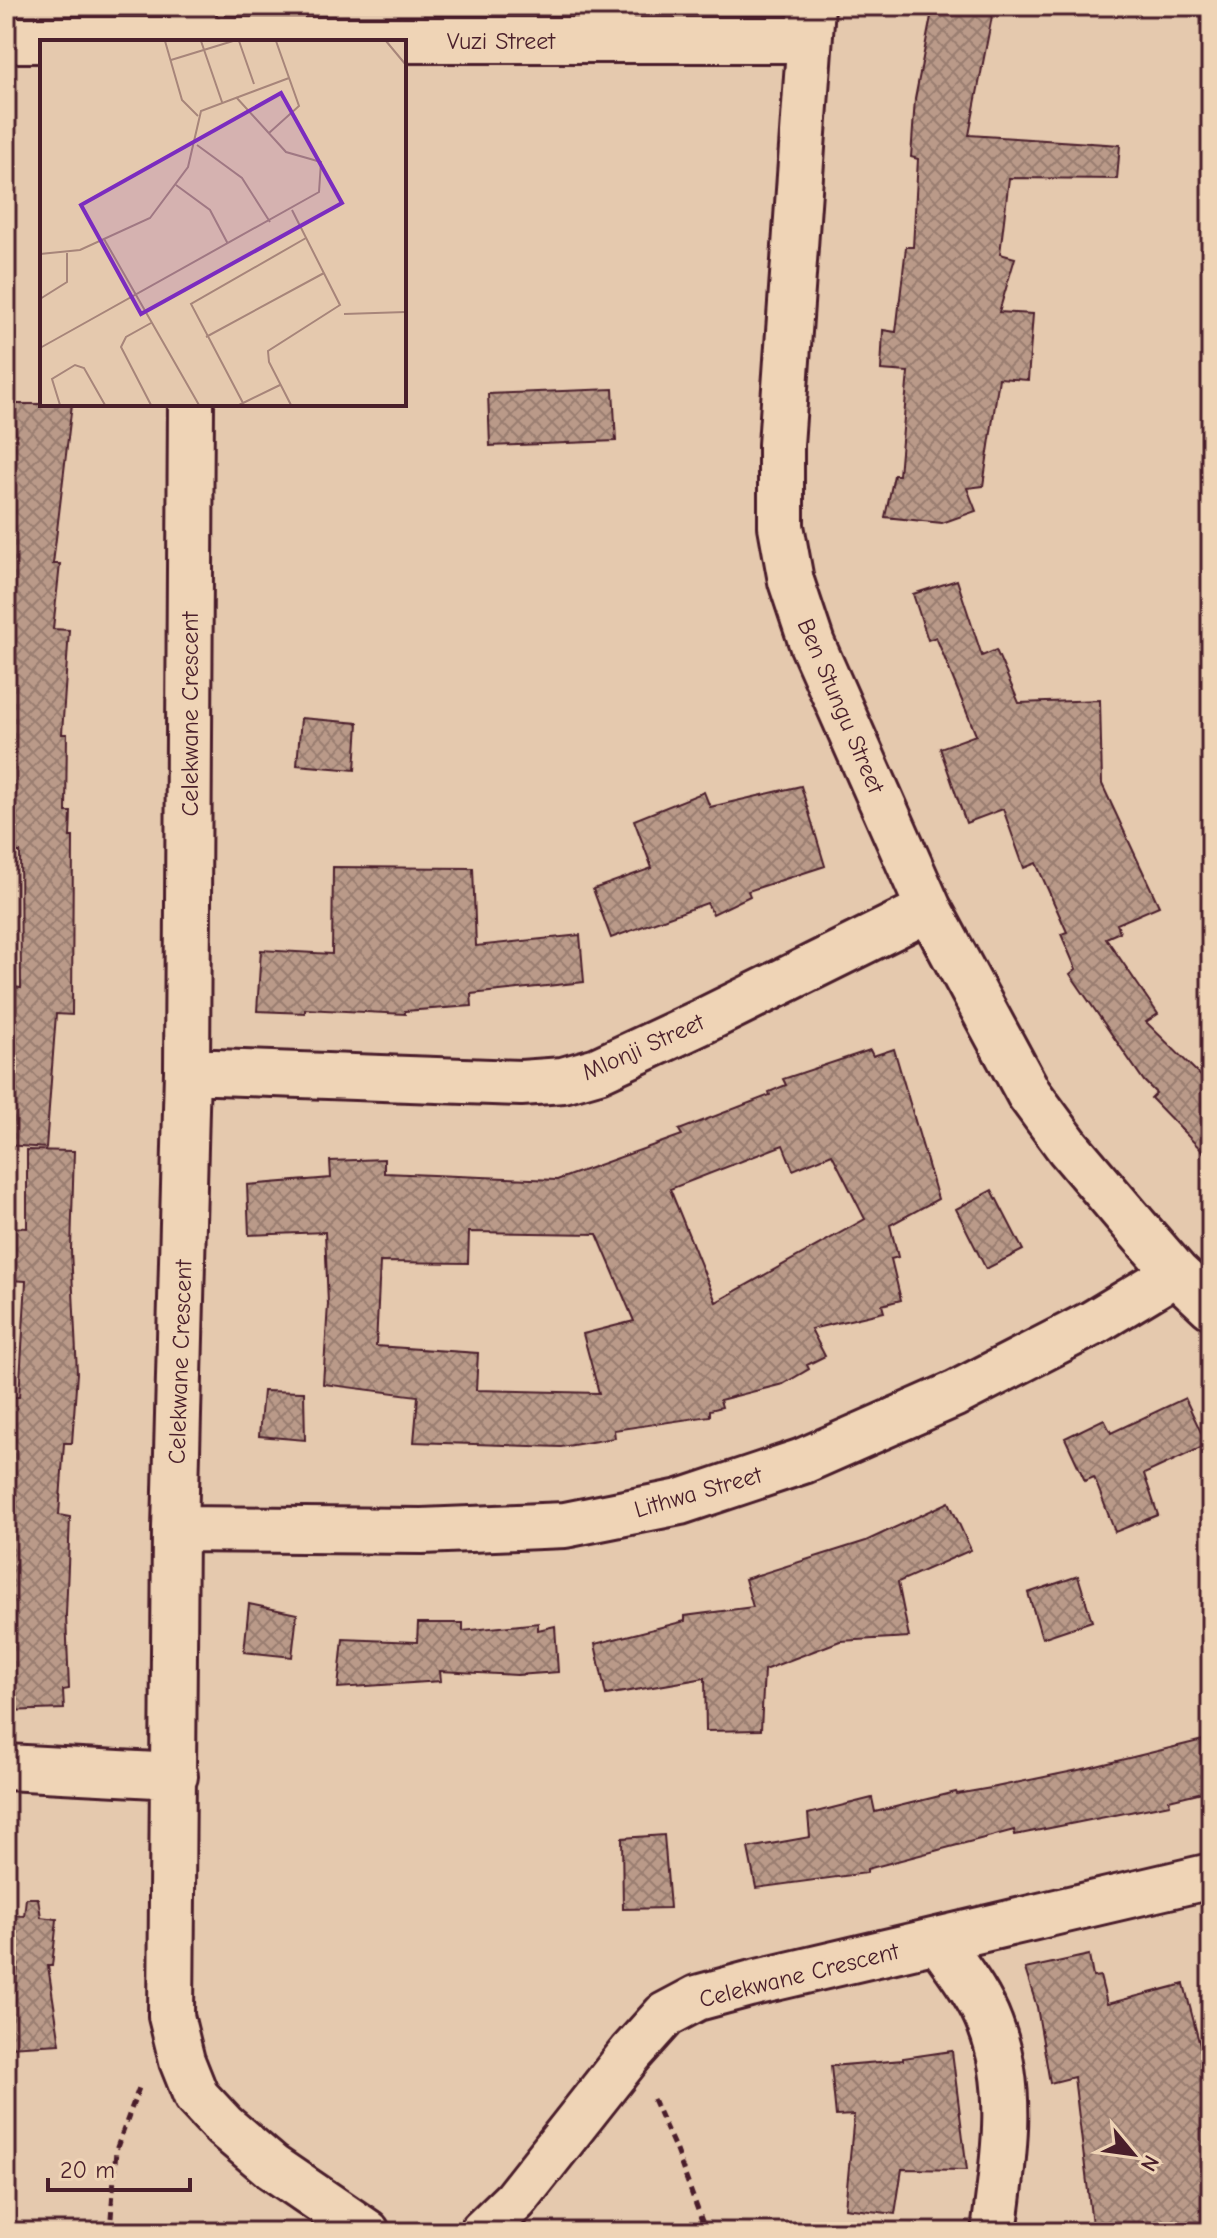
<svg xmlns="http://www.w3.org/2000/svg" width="1217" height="2238" font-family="'Comic Neue',sans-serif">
<defs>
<pattern id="building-cross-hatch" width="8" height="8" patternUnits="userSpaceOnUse" patternTransform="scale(2)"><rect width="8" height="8" fill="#ba9a89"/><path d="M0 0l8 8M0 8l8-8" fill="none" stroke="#997d70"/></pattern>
</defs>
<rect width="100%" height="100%" fill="#e5c9ae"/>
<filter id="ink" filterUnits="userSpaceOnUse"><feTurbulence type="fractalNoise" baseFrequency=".0125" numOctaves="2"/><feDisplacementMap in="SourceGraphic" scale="16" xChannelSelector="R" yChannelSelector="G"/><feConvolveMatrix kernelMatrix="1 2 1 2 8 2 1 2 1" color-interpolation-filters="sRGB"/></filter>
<g filter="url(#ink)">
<path fill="url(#building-cross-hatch)" stroke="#4a1f2b" stroke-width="2" fill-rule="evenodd" d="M 933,6 L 994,6 L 969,135 L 1120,145 L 1117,179 L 1009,178 L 1000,254 L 1015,258 L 999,312 L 1033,314 L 1028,380 L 999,378 L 983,486 L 967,488 L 976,511 L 942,523 L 885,517 L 894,475 L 899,475 L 908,372 L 881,370 L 883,330 L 896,332 L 906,247 L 913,247 L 918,159 L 911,157 L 915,99 Z
M 613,389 L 616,441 L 490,446 L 488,394 Z
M 15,404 L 72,404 L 53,564 L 60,564 L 53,629 L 69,630 L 62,734 L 67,734 L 66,812 L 71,812 L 70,837 L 73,837 L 72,1015 L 56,1014 L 46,1148 L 6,1145 L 6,986 L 21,988 L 20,852 L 6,852 L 6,794 L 11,794 L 10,670 L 6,670 L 6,556 L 11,505 L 6,505 L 6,501 Z
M 957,580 L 982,656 L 996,650 L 1019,703 L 1100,700 L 1102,784 L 1159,906 L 1117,924 L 1120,932 L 1106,938 L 1158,1014 L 1146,1022 L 1211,1086 L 1211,1160 L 1151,1098 L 1156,1093 L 1144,1081 L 1070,974 L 1076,969 L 1061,934 L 1067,932 L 1036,863 L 1024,868 L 1003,809 L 966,823 L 940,748 L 976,735 L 936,637 L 928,640 L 913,594 Z
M 301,718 L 358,723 L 355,770 L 297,765 Z
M 801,786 L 825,866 L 748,891 L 750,896 L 713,914 L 707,903 L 611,938 L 593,889 L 652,868 L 634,820 L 704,792 L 710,807 Z
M 333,867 L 473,868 L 476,946 L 580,935 L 584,982 L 471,994 L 472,1006 L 405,1011 L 405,1014 L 305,1009 L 305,1013 L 257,1011 L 261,950 L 332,954 Z
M 894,1049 L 938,1199 L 890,1225 L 898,1257 L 891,1259 L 901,1300 L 882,1305 L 884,1312 L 811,1329 L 825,1356 L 807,1365 L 809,1369 L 783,1384 L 720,1400 L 722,1407 L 710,1410 L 710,1416 L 614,1430 L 615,1438 L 561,1447 L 414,1442 L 418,1396 L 323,1384 L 328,1304 L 325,1232 L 249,1235 L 247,1185 L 331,1178 L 330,1161 L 384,1159 L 384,1173 L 557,1180 L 682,1135 L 679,1130 L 770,1095 L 769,1092 L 786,1085 L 783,1079 L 870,1050 L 873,1056 ZM 783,1145 L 793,1170 L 832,1154 L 865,1219 L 716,1302 L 670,1189 ZM 469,1232 L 597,1234 L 634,1321 L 583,1334 L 599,1393 L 476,1390 L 478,1353 L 376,1346 L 380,1262 L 468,1263 Z
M 27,1150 L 74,1151 L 71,1250 L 77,1373 L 72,1443 L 64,1443 L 59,1515 L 70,1517 L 66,1615 L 69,1689 L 63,1690 L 64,1709 L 6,1711 L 6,1397 L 19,1397 L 26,1281 L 9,1280 L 10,1227 L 27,1228 Z
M 992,1190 L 1023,1250 L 986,1269 L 956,1209 Z
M 263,1391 L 304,1392 L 305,1440 L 259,1436 Z
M 1185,1398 L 1207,1445 L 1144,1474 L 1158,1515 L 1115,1532 L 1094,1477 L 1085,1481 L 1065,1438 L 1104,1419 L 1111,1433 Z
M 949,1502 L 971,1550 L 898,1582 L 909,1637 L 840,1641 L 764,1670 L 761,1730 L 706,1731 L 705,1678 L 606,1695 L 595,1644 L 685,1621 L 685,1616 L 753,1607 L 745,1579 L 866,1541 Z
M 1078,1576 L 1092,1621 L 1042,1638 L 1028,1593 Z
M 249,1604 L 297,1614 L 292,1657 L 244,1652 Z
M 418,1623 L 463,1623 L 463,1631 L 538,1623 L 538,1630 L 555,1626 L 558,1672 L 517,1675 L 440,1671 L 441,1681 L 338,1688 L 343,1639 L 417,1642 Z
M 1211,1738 L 1211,1790 L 1169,1800 L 1170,1804 L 1015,1835 L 1014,1830 L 867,1869 L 867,1873 L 756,1888 L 748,1848 L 810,1837 L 808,1814 L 872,1798 L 875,1812 L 956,1792 L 957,1794 L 991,1788 L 1088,1768 Z
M 664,1835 L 670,1908 L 623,1909 L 622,1838 Z
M 26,1898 L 38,1898 L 41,1917 L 57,1919 L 52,1966 L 48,1966 L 60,2044 L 8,2047 L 18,1965 L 9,1965 L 12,1915 L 24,1916 Z
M 1089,1955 L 1093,1977 L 1100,1976 L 1107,2004 L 1184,1984 L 1205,2065 L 1211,2066 L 1211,2232 L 1093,2232 L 1074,2077 L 1050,2083 L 1037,2007 L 1025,1969 Z
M 952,2051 L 967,2170 L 902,2169 L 895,2214 L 845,2208 L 854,2115 L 836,2116 L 831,2066 L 903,2060 L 903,2058 Z"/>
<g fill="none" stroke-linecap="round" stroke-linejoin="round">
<g stroke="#4a1f2b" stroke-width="50">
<path id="minor" d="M 193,6 L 193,42
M 812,6 L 781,445 L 781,526 L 791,581 L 812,644 L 929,909 L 1029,1094 L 1068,1147 L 1136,1227 L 1176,1273 L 1211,1306
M 6,40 L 809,40
M 191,404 L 187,1071 L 175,1529 L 171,2016 L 182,2061 L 196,2096 L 224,2126 L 272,2167 L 367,2232
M 187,1071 L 521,1083 L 563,1080 L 598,1070 L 701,1022 L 929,909
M 175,1529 L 422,1531 L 565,1525 L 680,1502 L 803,1461 L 955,1394 L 1093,1323 L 1176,1273
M 6,1767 L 175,1776
M 938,1940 C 956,1966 979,1994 990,2024 C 1016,2090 1003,2163 994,2232
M 482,2232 L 515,2200 L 631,2053 L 665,2015 L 697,1998 L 749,1984 L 1211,1876"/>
</g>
<path stroke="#4a1f2b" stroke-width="5" stroke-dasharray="8 6" stroke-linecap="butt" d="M 653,2099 L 675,2148 L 706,2232
M 110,2232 L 116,2150 L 140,2085"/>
<use href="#minor" stroke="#efd4b6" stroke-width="44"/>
</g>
</g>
<g text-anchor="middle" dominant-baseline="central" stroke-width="7" stroke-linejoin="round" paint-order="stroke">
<g font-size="24" fill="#4a1f2b" stroke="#efd4b6">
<text x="501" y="41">Vuzi Street</text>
<text transform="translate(841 706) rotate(67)">Ben Stungu Street</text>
<text transform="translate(190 714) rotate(-90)">Celekwane Crescent</text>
<text transform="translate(643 1047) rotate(-24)">Mlonji Street</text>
<text transform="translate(180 1362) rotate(-88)">Celekwane Crescent</text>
<text transform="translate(698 1492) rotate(-16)">Lithwa Street</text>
<text transform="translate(799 1975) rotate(-14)">Celekwane Crescent</text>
</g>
</g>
<g transform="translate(40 40)">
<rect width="366" height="366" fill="#e5c9ae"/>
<path fill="none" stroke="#a7857a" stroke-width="2" d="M 125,1 L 142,60 L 158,76M 161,1 L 182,62M 199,1 L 214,44M 346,1 L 366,25M 131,20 L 193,1M 229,93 L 259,66 L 236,1M 157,105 L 202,138 L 230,182M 136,145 L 170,170 L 188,204M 64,199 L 159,365M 0,214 L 40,210 L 110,178 L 148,127 L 161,71 L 249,38M 0,259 L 27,242 L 27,213M 304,274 L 366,272M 111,283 L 86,297 L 81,307 L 111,365M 166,297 L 284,233M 0,308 L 279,152 L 281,122 L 246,112 L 196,57M 203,363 L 151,264 L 266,198M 20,365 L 12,339 L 35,325 L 44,328 L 65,365M 199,365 L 240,345M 251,365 L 229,322 L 228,311 L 300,265 L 252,170"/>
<path fill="#7b2cbf" fill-opacity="0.15" stroke="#7b2cbf" stroke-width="4" d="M 241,53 L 302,163 L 101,274 L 41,165 Z"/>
<rect width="366" height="366" fill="none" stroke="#4a1f2b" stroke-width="4"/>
</g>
<rect width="1217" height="2238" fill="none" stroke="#efd4b6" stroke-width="32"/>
<rect x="16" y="16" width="1185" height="2206" fill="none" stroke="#4a1f2b" stroke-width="3" filter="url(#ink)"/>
<g transform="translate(1133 2154) rotate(119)" stroke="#efd4b6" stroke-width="6" paint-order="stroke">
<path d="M0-6L14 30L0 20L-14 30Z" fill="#4a1f2b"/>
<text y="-12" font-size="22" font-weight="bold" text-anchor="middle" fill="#4a1f2b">N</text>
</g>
<path d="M48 2178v12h142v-12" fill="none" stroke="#4a1f2b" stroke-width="4"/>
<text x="60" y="2178" font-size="24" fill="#4a1f2b" stroke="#efd4b6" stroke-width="6" paint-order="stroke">20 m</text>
</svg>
